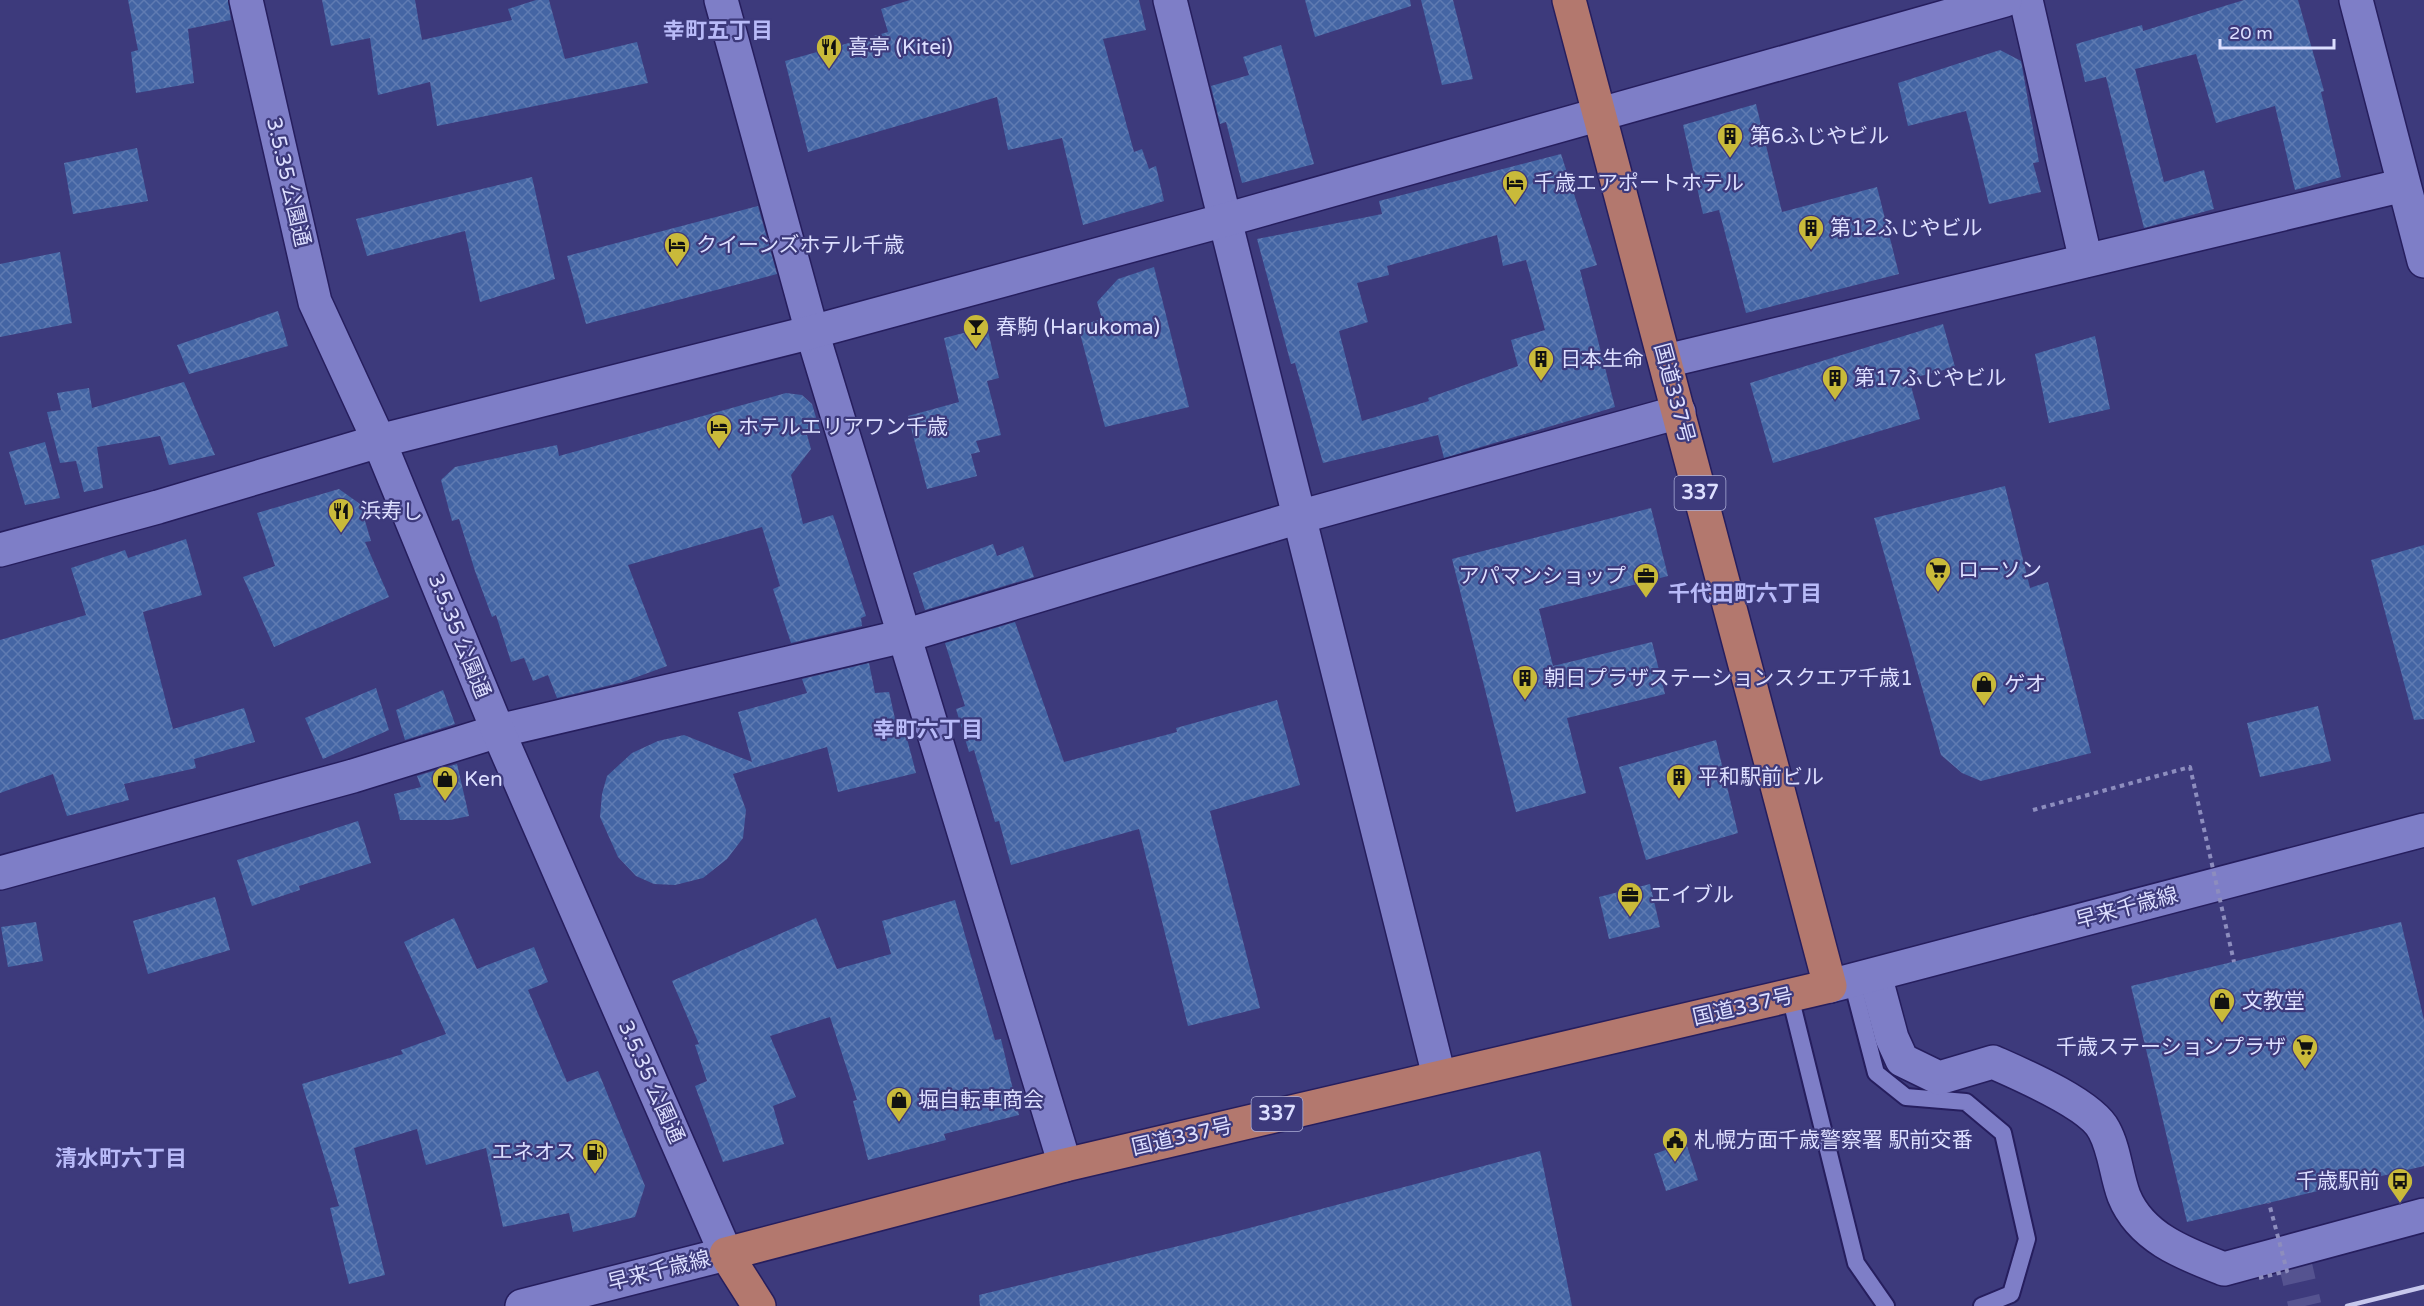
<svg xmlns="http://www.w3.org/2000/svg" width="2424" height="1306" font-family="'Varela Round','Noto Sans JP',sans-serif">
<defs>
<pattern id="building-cross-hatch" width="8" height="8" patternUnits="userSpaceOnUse" patternTransform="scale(1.5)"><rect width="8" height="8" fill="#4465a4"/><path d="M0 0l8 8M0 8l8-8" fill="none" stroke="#5f7bb2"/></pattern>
</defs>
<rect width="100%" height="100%" fill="#3d3a7c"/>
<path fill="url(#building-cross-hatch)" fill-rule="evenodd" d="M 128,0 L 228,0 L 231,20 L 188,29 L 194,83 L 136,93 L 131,52 L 138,50 Z
M 322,0 L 415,0 L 422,40 L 512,20 L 508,9 L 536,0 L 549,0 L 565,59 L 637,42 L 648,83 L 437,126 L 430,82 L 378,95 L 370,38 L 331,46 Z
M 910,0 L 1139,0 L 1146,30 L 1103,39 L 1134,152 L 1142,149 L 1149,169 L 1156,166 L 1164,201 L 1083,225 L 1062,138 L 1008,150 L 997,97 L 808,152 L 785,61 L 888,32 L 881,9 Z
M 1305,0 L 1410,0 L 1411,6 L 1315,37 Z
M 1421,0 L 1453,0 L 1473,79 L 1442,85 Z
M 2244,0 L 2298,0 L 2324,91 L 2321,92 L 2341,177 L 2295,190 L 2275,106 L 2216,123 L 2196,54 L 2135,69 L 2164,182 L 2204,170 L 2214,209 L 2144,228 L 2106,77 L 2085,82 L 2076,44 L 2142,25 L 2143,31 Z
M 1281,45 L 1314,164 L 1242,183 L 1226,122 L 1220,124 L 1211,86 L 1249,75 L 1243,57 Z
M 2000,50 L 2021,61 L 2039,162 L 2033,163 L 2041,192 L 1989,204 L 1966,111 L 1908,126 L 1898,83 Z
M 1756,104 L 1782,212 L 1877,187 L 1899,274 L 1746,313 L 1719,210 L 1703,214 L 1683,125 Z
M 137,148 L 148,201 L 73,214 L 64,163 Z
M 1561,154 L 1597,265 L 1580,270 L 1615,407 L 1444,458 L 1438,435 L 1323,463 L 1295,363 L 1291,364 L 1257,239 L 1382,214 L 1379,201 ZM 1497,235 L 1503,266 L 1526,260 L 1545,330 L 1511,340 L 1518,366 L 1428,398 L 1429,401 L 1362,421 L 1339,331 L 1368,322 L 1357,283 L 1389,275 L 1387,266 Z
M 532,177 L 555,279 L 480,302 L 465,231 L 367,256 L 356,219 Z
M 758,206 L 777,274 L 586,324 L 567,256 Z
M 60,252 L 72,323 L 0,337 L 0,264 Z
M 1154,267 L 1189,407 L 1105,427 L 1078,326 L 1102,319 L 1097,302 L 1118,279 Z
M 278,311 L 288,346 L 189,374 L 177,345 Z
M 1943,324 L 1955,367 L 1909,379 L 1920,419 L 1773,463 L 1750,383 Z
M 987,327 L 999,378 L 987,381 L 1001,435 L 976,441 L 980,452 L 971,454 L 977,476 L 927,489 L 908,416 L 959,402 L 944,338 Z
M 2095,336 L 2110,409 L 2049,423 L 2035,354 Z
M 184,382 L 215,455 L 169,465 L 160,436 L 97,447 L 103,488 L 84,492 L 76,461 L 60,463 L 47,412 L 61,410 L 57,393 L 89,388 L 92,408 Z
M 786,393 L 802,395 L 812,404 L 820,431 L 807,435 L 811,449 L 791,475 L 803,524 L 833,515 L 866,616 L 861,618 L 862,626 L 791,643 L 773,589 L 780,586 L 762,527 L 628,565 L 667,666 L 623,682 L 557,698 L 548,675 L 533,681 L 524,658 L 511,662 L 496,615 L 492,617 L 475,571 L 459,519 L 452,521 L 441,480 L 455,467 L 557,445 L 559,456 Z
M 45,442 L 60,498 L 25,505 L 9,452 Z
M 2005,486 L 2030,588 L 2048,582 L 2091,753 L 1981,781 L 1962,773 L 1941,755 L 1874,518 Z
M 339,489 L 360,504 L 371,541 L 365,542 L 389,597 L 274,647 L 243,577 L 275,566 L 257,513 Z
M 1651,508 L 1668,576 L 1539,609 L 1553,666 L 1652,642 L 1665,694 L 1567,718 L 1586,793 L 1516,812 L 1452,559 Z
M 186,539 L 202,595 L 143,612 L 173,729 L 244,708 L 255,742 L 194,759 L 196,768 L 124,784 L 129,800 L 67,816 L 53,774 L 0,793 L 0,640 L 86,615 L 71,568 L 125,550 L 128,558 Z
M 993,544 L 997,556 L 1023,546 L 1034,577 L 925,610 L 913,573 Z
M 2424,545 L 2424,719 L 2414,720 L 2371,560 Z
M 1015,622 L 1064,762 L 1177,732 L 1176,728 L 1277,700 L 1300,785 L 1210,811 L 1260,1008 L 1188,1026 L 1139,829 L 1011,865 L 999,821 L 995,822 L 974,750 L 969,752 L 956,709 L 965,706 L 945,643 Z
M 869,663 L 875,693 L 889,692 L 898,732 L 905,731 L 916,773 L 838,792 L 827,747 L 733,774 L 746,810 L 743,838 L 727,859 L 703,878 L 675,885 L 654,884 L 636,876 L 618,857 L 600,817 L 602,794 L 607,776 L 632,753 L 658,741 L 684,735 L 752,762 L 738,712 L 807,693 L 802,679 Z
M 376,688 L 389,730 L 323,759 L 305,718 Z
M 443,690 L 455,724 L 405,740 L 396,710 Z
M 2318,706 L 2331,761 L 2260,777 L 2247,723 Z
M 1716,740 L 1738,833 L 1646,860 L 1619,767 Z
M 457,764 L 469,816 L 450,820 L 400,820 L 394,794 L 421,787 L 417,776 Z
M 358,821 L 371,863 L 299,886 L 300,890 L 252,906 L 237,860 Z
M 1650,884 L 1660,927 L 1609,939 L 1599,897 Z
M 215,897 L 230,950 L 148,974 L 133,921 Z
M 955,900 L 995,1040 L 1001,1039 L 1019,1115 L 944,1134 L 946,1140 L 868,1160 L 853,1101 L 857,1100 L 830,1017 L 770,1036 L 796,1097 L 773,1106 L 784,1144 L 723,1162 L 695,1086 L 707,1081 L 695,1045 L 699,1044 L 672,981 L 816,918 L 837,969 L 891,954 L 882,921 Z
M 454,918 L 477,969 L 534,947 L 548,982 L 528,990 L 567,1082 L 598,1071 L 645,1186 L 635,1217 L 573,1232 L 569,1213 L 503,1227 L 486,1148 L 426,1165 L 417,1129 L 354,1148 L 385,1275 L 349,1284 L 330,1208 L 339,1206 L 302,1084 L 403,1054 L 401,1050 L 446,1034 L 404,942 Z
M 36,922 L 43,961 L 8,967 L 1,927 Z
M 2401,922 L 2424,1020 L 2424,1166 L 2187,1222 L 2131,986 Z
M 1686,1143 L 1698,1180 L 1666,1191 L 1654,1154 Z
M 1540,1151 L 1572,1306 L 980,1306 L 979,1295 L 1223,1235 Z"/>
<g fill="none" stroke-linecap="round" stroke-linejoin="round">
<path stroke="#555390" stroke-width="33" stroke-dasharray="33 16" stroke-linecap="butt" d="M 2292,1250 L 2305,1306"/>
<g stroke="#261e5e" stroke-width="20">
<path id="service" d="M 1852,981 L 1876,1073 L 1906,1097 L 1966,1102 L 2003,1133 L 2027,1239 L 2011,1294 L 1982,1306
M 1790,996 L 1856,1263 L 1886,1306"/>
</g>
<g stroke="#261e5e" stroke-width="36">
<path id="minor" d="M 721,0 L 812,332 L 1065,1165
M 1170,0 L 1439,1076
M 2026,0 L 2086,261
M 2356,0 L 2424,261
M 1666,361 L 2404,185
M 0,873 L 353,776 L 498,731 L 904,636 L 1299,517 L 1679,412
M 1875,975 L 1892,1038 L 1902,1060 L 1939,1078 L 1993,1062 C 2020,1074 2091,1104 2104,1130 C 2115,1150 2116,1175 2124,1196 C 2141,1238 2185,1254 2224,1269 L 2424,1215"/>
</g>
<g stroke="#261e5e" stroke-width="36">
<path id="tertiary" d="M 246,0 L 315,302 L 379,441 L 498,731 L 726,1254
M 0,550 L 158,507 L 379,441 L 812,332 L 1225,220 L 2005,0"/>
</g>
<g stroke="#261e5e" stroke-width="36">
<path id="secondary" d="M 1830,986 L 2424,830
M 522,1306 L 726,1254"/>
</g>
<g stroke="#261e5e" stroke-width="36">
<path id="trunk" d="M 759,1306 L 726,1254 L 1065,1165 L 1830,986 L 1569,0"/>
</g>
<use href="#service" stroke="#7e7ec7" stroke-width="16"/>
<use href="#minor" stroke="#7e7ec7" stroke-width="33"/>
<use href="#tertiary" stroke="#7e7ec7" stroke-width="33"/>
<use href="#secondary" stroke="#7e7ec7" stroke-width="33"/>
<use href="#trunk" stroke="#b3786e" stroke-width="33"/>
<path stroke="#c7c8ed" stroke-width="4.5" d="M 2347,1306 L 2424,1287"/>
<path stroke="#8d8dbe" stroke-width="4" stroke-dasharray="4.5 4.5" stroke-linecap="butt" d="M 2033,810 L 2190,767 L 2234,962
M 2259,1278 L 2287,1271 L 2269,1203"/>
</g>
<defs>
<g id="restaurant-pin" transform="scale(1.35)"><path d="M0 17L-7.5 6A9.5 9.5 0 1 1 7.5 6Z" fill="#c9ba3a" stroke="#3d3a7c"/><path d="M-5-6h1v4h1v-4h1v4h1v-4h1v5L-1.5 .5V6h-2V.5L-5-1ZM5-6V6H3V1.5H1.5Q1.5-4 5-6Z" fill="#111"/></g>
<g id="building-pin" transform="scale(1.35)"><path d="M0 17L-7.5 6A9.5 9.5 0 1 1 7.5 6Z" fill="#c9ba3a" stroke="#3d3a7c"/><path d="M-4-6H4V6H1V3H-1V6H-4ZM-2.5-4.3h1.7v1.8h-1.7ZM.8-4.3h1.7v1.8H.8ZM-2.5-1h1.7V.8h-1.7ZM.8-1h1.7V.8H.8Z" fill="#111"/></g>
<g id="hotel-pin" transform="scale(1.35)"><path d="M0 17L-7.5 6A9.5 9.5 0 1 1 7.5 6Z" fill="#c9ba3a" stroke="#3d3a7c"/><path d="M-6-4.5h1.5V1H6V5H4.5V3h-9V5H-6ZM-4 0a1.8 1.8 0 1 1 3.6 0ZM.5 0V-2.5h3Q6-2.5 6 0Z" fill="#111"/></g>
<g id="bar-pin" transform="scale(1.35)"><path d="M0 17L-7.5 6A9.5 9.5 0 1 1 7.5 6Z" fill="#c9ba3a" stroke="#3d3a7c"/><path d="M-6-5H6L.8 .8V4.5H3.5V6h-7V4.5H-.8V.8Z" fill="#111"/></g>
<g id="supermarket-pin" transform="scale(1.35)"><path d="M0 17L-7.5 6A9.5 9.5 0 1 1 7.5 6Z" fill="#c9ba3a" stroke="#3d3a7c"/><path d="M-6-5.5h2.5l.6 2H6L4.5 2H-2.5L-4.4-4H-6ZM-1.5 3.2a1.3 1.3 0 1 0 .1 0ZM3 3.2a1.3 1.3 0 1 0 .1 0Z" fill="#111"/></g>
<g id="office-pin" transform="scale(1.35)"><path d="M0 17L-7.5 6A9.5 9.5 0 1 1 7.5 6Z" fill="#c9ba3a" stroke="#3d3a7c"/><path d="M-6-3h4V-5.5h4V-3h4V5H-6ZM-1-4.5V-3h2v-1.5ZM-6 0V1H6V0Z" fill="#111"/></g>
<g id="shop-pin" transform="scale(1.35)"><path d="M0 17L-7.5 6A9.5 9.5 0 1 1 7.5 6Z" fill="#c9ba3a" stroke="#3d3a7c"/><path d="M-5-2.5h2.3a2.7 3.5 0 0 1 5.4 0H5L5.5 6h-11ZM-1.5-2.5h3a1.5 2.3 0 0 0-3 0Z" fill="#111"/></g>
<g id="civic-pin" transform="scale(1.35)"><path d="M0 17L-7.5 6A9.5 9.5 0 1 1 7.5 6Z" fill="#c9ba3a" stroke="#3d3a7c"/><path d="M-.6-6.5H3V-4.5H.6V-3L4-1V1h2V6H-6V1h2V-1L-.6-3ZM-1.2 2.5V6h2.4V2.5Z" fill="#111"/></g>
<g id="fuel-pin" transform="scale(1.35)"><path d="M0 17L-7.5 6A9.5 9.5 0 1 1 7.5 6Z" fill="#c9ba3a" stroke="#3d3a7c"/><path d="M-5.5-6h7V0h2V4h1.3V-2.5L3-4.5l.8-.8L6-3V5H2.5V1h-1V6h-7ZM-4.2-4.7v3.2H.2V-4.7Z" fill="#111"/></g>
<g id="bus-pin" transform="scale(1.35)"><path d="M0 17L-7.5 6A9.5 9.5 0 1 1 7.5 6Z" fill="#c9ba3a" stroke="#3d3a7c"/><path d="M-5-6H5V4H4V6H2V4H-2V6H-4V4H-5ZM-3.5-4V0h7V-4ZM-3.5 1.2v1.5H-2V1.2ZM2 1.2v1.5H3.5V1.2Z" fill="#111"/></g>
</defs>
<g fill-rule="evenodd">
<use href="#restaurant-pin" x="829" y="47"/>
<use href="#building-pin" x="1730" y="136"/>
<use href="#hotel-pin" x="1515" y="183"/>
<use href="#building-pin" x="1811" y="228"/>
<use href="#hotel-pin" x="677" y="245"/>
<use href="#bar-pin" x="976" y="327"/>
<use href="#building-pin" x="1541" y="359"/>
<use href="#building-pin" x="1835" y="378"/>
<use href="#hotel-pin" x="719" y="427"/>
<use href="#restaurant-pin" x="341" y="511"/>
<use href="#supermarket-pin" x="1938" y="570"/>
<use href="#office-pin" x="1646" y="576"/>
<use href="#building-pin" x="1525" y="678"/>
<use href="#shop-pin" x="1984" y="684"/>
<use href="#building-pin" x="1679" y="777"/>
<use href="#shop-pin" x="445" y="779"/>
<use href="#office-pin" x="1630" y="895"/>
<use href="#shop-pin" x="2222" y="1001"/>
<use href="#supermarket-pin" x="2305" y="1047"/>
<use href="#shop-pin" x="899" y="1100"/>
<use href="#civic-pin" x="1675" y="1140"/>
<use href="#fuel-pin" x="595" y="1152"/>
<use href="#bus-pin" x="2400" y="1181"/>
</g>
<g text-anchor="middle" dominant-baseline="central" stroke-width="4.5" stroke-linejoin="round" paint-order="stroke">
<g fill="#3d3a7c" stroke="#adaed8" stroke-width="1.5">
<rect x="1674.5" y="476" width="51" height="34" rx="4.5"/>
<rect x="1251.5" y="1097" width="51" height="34" rx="4.5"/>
</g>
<g font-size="20" font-weight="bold" fill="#dddfff">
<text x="1700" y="493">337</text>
<text x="1277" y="1114">337</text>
</g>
<g font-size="21" fill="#dddfff" stroke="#3d3a7c" text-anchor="start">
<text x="848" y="47">喜亭 (Kitei)</text>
<text x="1750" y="136">第6ふじやビル</text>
<text x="1534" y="183">千歳エアポートホテル</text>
<text x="1830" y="228">第12ふじやビル</text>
<text x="696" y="245">クイーンズホテル千歳</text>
<text x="996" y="327">春駒 (Harukoma)</text>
<text x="1560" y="359">日本生命</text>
<text x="1854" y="378">第17ふじやビル</text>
<text x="738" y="427">ホテルエリアワン千歳</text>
<text x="360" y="511">浜寿し</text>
<text x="1958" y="570">ローソン</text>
<text x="1626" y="576" text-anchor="end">アパマンショップ</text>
<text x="1544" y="678">朝日プラザステーションスクエア千歳1</text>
<text x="2004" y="684">ゲオ</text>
<text x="1698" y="777">平和駅前ビル</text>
<text x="464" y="779">Ken</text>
<text x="1650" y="895">エイブル</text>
<text x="2242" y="1001">文教堂</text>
<text x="2286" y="1047" text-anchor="end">千歳ステーションプラザ</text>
<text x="918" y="1100">堀自転車商会</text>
<text x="1694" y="1140">札幌方面千歳警察署 駅前交番</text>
<text x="576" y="1152" text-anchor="end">エネオス</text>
<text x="2380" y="1181" text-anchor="end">千歳駅前</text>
</g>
<g font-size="21" fill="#dddfff" stroke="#3d3a7c">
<text transform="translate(288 182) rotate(77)">3.5.35 公園通</text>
<text transform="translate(1674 393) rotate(75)">国道337号</text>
<text transform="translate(459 636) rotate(68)">3.5.35 公園通</text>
<text transform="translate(2127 908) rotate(-15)">早来千歳線</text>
<text transform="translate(1743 1007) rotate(-13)">国道337号</text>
<text transform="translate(651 1082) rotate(66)">3.5.35 公園通</text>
<text transform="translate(1182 1137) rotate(-13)">国道337号</text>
<text transform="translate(659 1271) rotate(-14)">早来千歳線</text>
</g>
<g font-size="22" font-weight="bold" fill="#b8baf8" stroke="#3d3a7c">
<text x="718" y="31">幸町五丁目</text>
<text x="1745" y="594">千代田町六丁目</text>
<text x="928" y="730">幸町六丁目</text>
<text x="121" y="1159">清水町六丁目</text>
</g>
</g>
<path d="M2220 39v9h114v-9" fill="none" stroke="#dddfff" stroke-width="3"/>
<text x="2229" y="39" font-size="18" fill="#dddfff" stroke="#3d3a7c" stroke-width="4.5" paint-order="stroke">20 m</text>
</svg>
